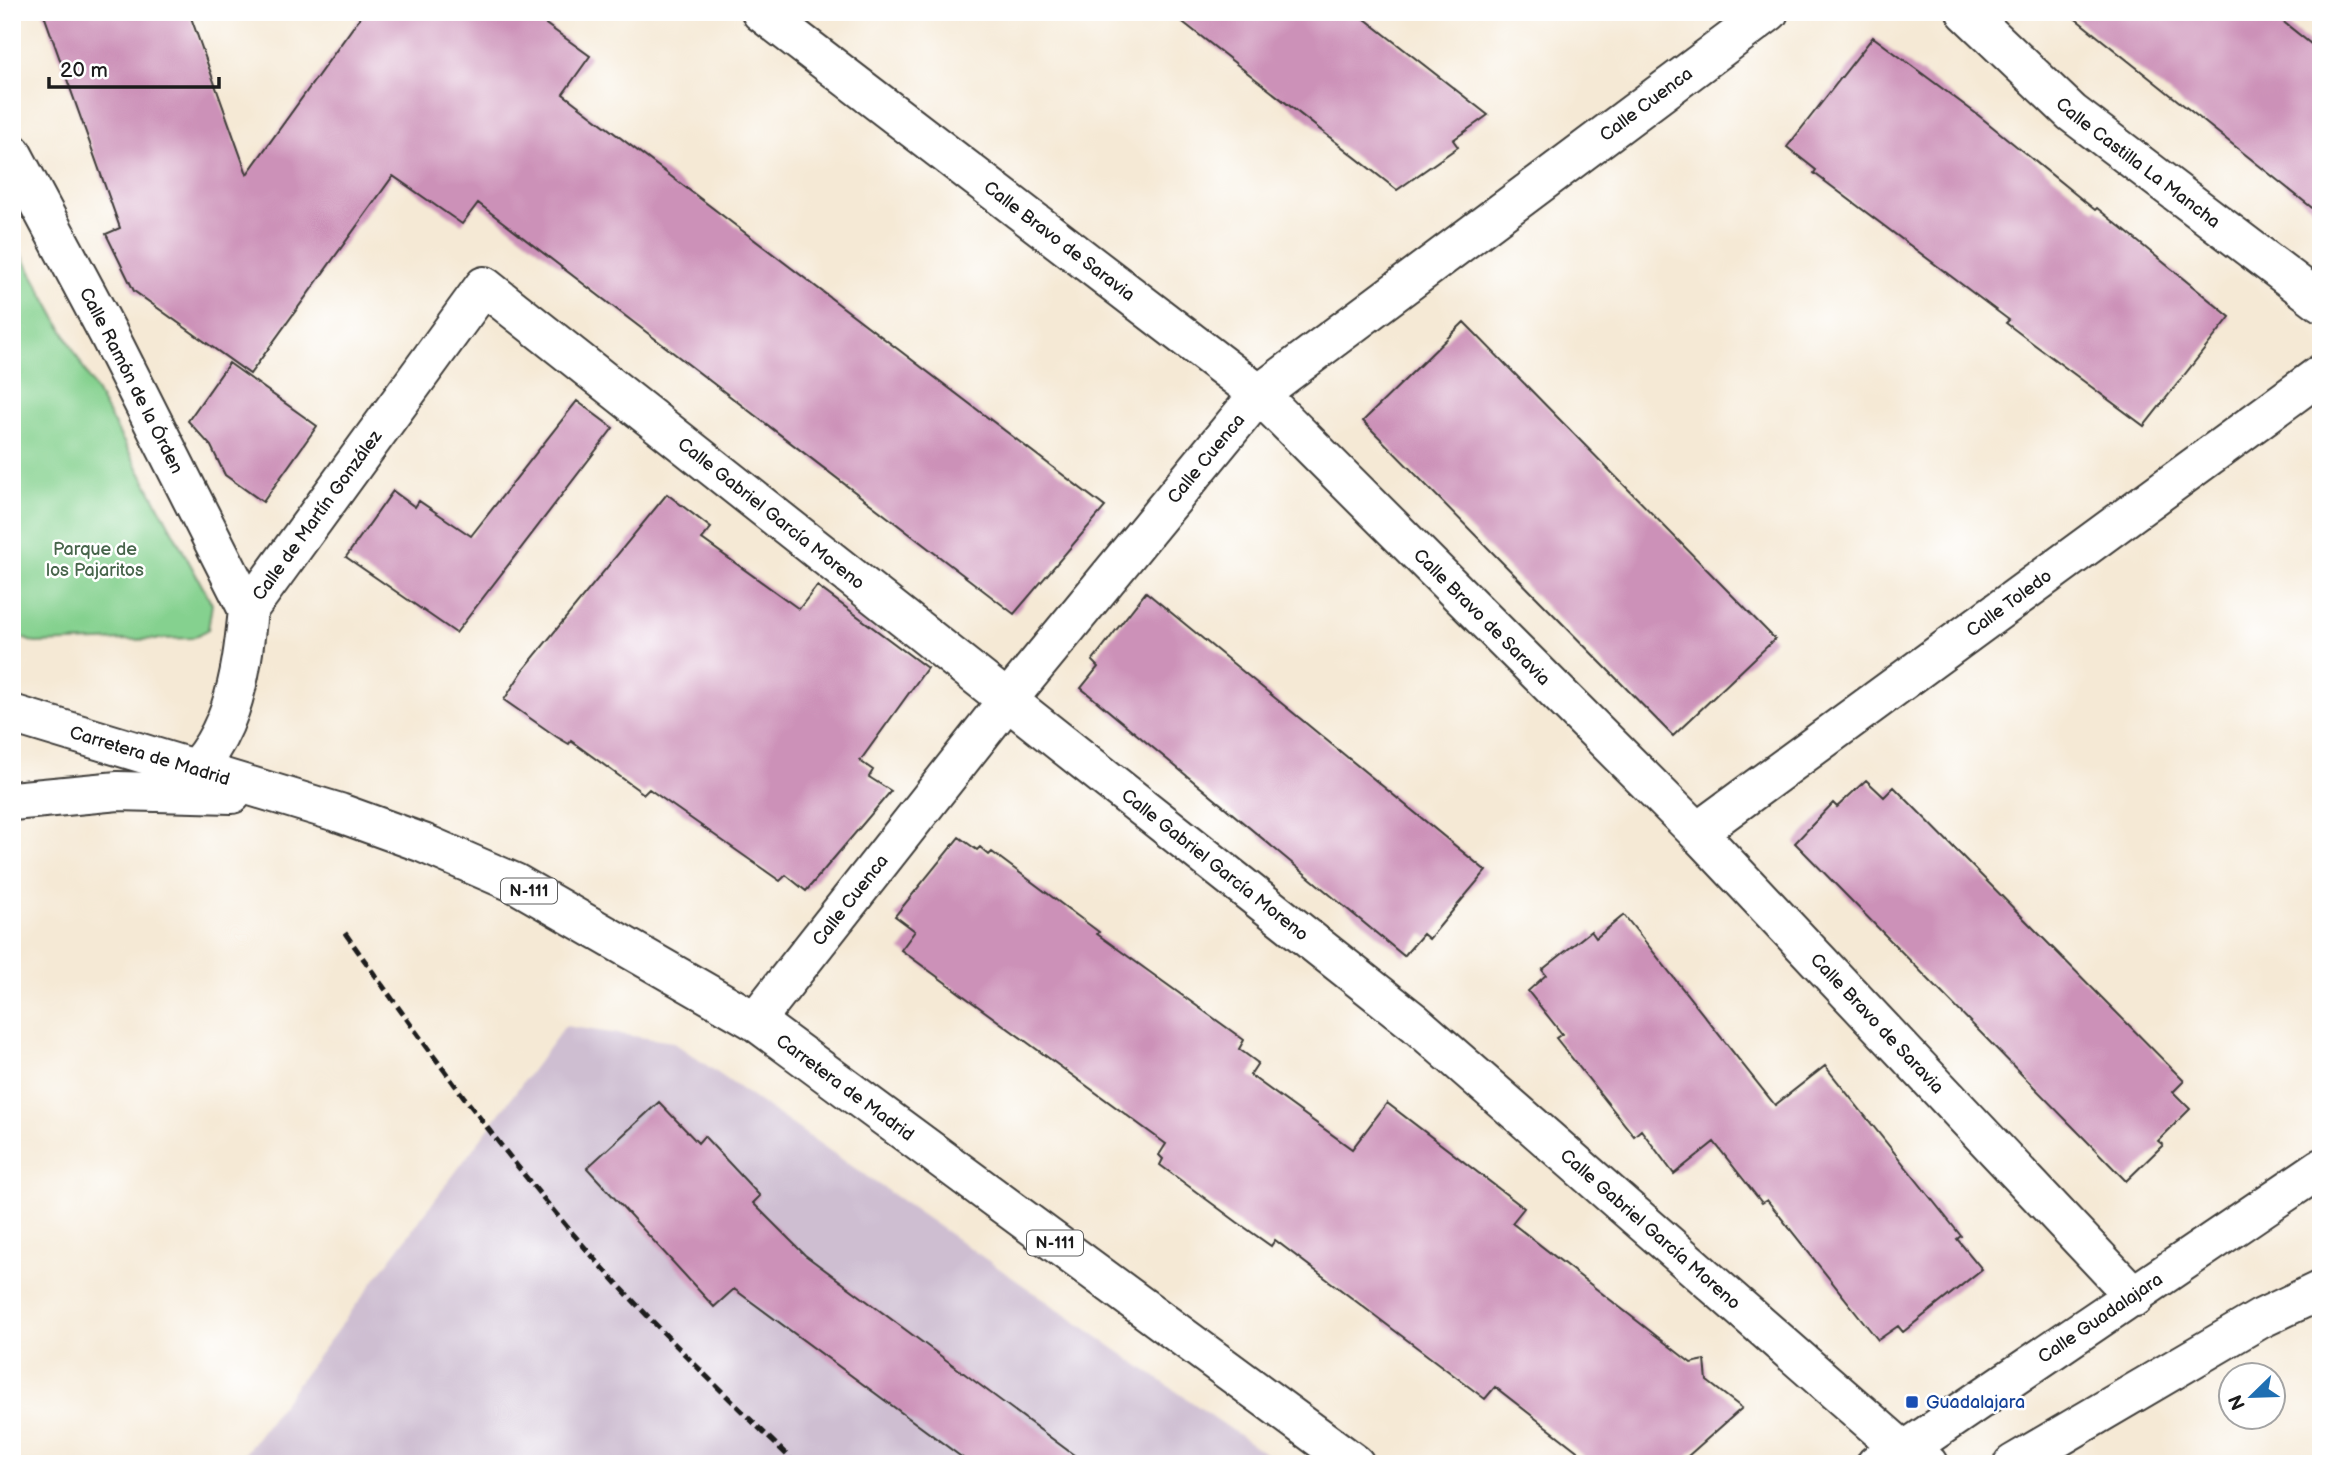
<svg xmlns="http://www.w3.org/2000/svg" width="2333" height="1476" font-family="'Balsamiq Sans',sans-serif">
<rect width="100%" height="100%" fill="#fff"/>
<filter id="ink" filterUnits="userSpaceOnUse"><feTurbulence type="fractalNoise" baseFrequency=".0143" numOctaves="2"/><feDisplacementMap in="SourceGraphic" scale="14" xChannelSelector="R" yChannelSelector="G"/><feConvolveMatrix kernelMatrix="1 2 1 2 8 2 1 2 1" color-interpolation-filters="sRGB"/></filter>
<filter id="wash" filterUnits="userSpaceOnUse"><feTurbulence type="fractalNoise" baseFrequency=".00686" numOctaves="4" result="noise"/><feDisplacementMap in="SourceGraphic" scale="28" xChannelSelector="R" yChannelSelector="G"/><feGaussianBlur stdDeviation="1.57" result="paint"/><feColorMatrix in="noise" values="0 0 0 0 0 0 0 0 0 0 0 0 0 0 0 0 0 1.4 0 .05"/><feComposite in="paint" operator="in"/></filter>
<g filter="url(#wash)">
<rect width="100%" height="100%" fill="#f5e9d5"/>
<path fill="#cebed1" d="M 565,1026 L 673,1042 L 1281,1464 L 237,1464 Z"/>
<path fill="#85d18f" stroke="#507656" stroke-width="2" d="M 12,237 L 212,604 L 208,630 L 192,638 L 35,643 L 12,634 Z"/>
<g id="blocks">
<path fill="#cc91b8" d="M 43,12 L 189,12 L 247,174 L 364,12 L 529,12 L 590,56 L 563,94 L 1105,507 L 1014,614 L 478,203 L 462,224 L 393,176 L 250,374 L 134,291 L 106,234 L 120,228 Z
M 1170,12 L 1356,12 L 1488,115 L 1453,140 L 1458,147 L 1397,190 Z
M 2067,12 L 2271,12 L 2321,52 L 2321,215 Z
M 1873,37 L 1978,115 L 2095,210 L 2097,208 L 2230,317 L 2144,426 L 2039,348 L 2006,323 L 2009,320 L 1814,173 L 1816,170 L 1787,147 Z
M 1464,322 L 1775,639 L 1673,736 L 1363,421 Z
M 229,363 L 317,426 L 263,502 L 225,475 L 211,446 L 188,421 Z
M 577,401 L 613,428 L 456,633 L 346,557 L 393,491 L 415,507 L 419,501 L 471,536 Z
M 667,494 L 711,528 L 702,539 L 799,609 L 817,586 L 927,668 L 860,761 L 873,770 L 869,777 L 891,791 L 806,891 L 786,875 L 780,881 L 649,789 L 644,794 L 571,741 L 569,744 L 557,737 L 504,700 L 524,669 Z
M 1146,592 L 1486,871 L 1429,939 L 1423,934 L 1404,956 L 1081,688 L 1098,667 L 1092,661 Z
M 1866,780 L 1884,797 L 1894,787 L 2184,1081 L 2173,1092 L 2190,1109 L 2158,1141 L 2163,1145 L 2126,1181 L 1795,843 L 1833,803 L 1837,807 Z
M 959,837 L 977,850 L 980,847 L 989,855 L 992,852 L 1099,932 L 1097,934 L 1244,1040 L 1239,1049 L 1258,1063 L 1250,1075 L 1352,1149 L 1387,1103 L 1524,1208 L 1512,1223 L 1691,1363 L 1705,1360 L 1707,1381 L 1742,1408 L 1679,1464 L 1594,1464 L 1495,1387 L 1485,1399 L 1275,1240 L 1271,1246 L 1237,1222 L 1160,1165 L 1163,1159 L 1159,1155 L 1166,1144 L 901,950 L 915,931 L 895,916 Z
M 1624,915 L 1775,1105 L 1825,1066 L 1961,1236 L 1957,1239 L 1982,1269 L 1903,1332 L 1898,1326 L 1878,1340 L 1767,1200 L 1762,1203 L 1714,1142 L 1674,1174 L 1641,1130 L 1634,1136 L 1556,1038 L 1562,1034 L 1528,991 L 1546,975 L 1542,970 L 1591,931 L 1596,938 Z
M 659,1102 L 698,1143 L 704,1136 L 760,1196 L 753,1203 L 805,1255 L 1086,1464 L 971,1464 L 734,1289 L 714,1307 L 587,1168 Z"/>
</g>
</g>
<g filter="url(#ink)">
<use href="#blocks" fill-opacity="0" stroke="#3d3b38" stroke-width="2"/>
<g fill="none" stroke-linecap="round" stroke-linejoin="round">
<g stroke="#3d3b38" stroke-width="42">
<g id="minor">
<path id="s1" d="M 761,12 L 1259,394 L 1697,832 L 2135,1297"/>
<path id="s2" d="M 1966,12 L 2072,113 L 2321,302"/>
<path id="s3" d="M 12,153 L 108,333 L 248,610"/>
<path id="s4" d="M 171,790 C 232,748 241,678 248,610 L 484,286 L 1415,1023 L 1904,1451 L 1928,1464"/>
<path id="s5" d="M 1697,832 L 2321,374"/>
<path id="s6" d="M 755,1021 L 1006,702 L 1259,394 L 1769,12"/>
<path id="s7" d="M 1876,1464 L 1904,1451 L 2321,1168"/>
<path d="M 2013,1464 L 2260,1319 L 2321,1290"/>
</g>
</g>
<g stroke="#3d3b38" stroke-width="42">
<g id="primary">
<path id="s8" d="M 12,714 L 340,813 L 423,843 L 515,883 L 755,1021 L 1355,1464"/>
<path d="M 12,801 L 118,791 L 232,794"/>
</g>
</g>
<use href="#minor" stroke="#fff" stroke-width="38"/>
<use href="#primary" stroke="#fff" stroke-width="38"/>
<path stroke="#1c1c1c" stroke-width="5" stroke-dasharray="10 5" stroke-linecap="butt" d="M 345,933 C 412,1027 479,1121 553,1210 C 627,1300 712,1382 796,1464"/>
</g>
</g>
<rect fill="#1a4fb4" stroke="#fff" stroke-width="2.5" x="1905" y="1395" width="14" height="14" rx="3.5"/>
<g text-anchor="middle" dominant-baseline="central" stroke-width="5" stroke-linejoin="round" paint-order="stroke">
<g fill="#fff" stroke="#606060" stroke-width="2">
<rect x="501" y="878.5" width="56" height="25" rx="5"/>
<rect x="1027" y="1230.5" width="56" height="25" rx="5"/>
</g>
<g font-size="16" font-weight="bold" fill="#1c1c1c">
<text x="529" y="891">N-111</text>
<text x="1055" y="1243">N-111</text>
</g>
<g font-size="18" fill="#1c1c1c" stroke="#fff">
<text stroke="none"><textPath href="#s6" startOffset="1288">Calle Cuenca</textPath></text>
<text stroke="none"><textPath href="#s2" startOffset="229">Calle Castilla La Mancha</textPath></text>
<text stroke="none"><textPath href="#s1" startOffset="376">Calle Bravo de Saravia</textPath></text>
<text stroke="none"><textPath href="#s3" startOffset="257">Calle Ramón de la Órden</textPath></text>
<text stroke="none"><textPath href="#s6" startOffset="721">Calle Cuenca</textPath></text>
<text stroke="none"><textPath href="#s4" startOffset="320">Calle de Martín González</textPath></text>
<text stroke="none"><textPath href="#s4" startOffset="970">Calle Gabriel García Moreno</textPath></text>
<text stroke="none"><textPath href="#s5" startOffset="387">Calle Toledo</textPath></text>
<text stroke="none"><textPath href="#s1" startOffset="943">Calle Bravo de Saravia</textPath></text>
<text stroke="none"><textPath href="#s8" startOffset="144">Carretera de Madrid</textPath></text>
<text stroke="none"><textPath href="#s4" startOffset="1536">Calle Gabriel García Moreno</textPath></text>
<text stroke="none"><textPath href="#s6" startOffset="154">Calle Cuenca</textPath></text>
<text stroke="none"><textPath href="#s1" startOffset="1510">Calle Bravo de Saravia</textPath></text>
<text stroke="none"><textPath href="#s8" startOffset="920">Carretera de Madrid</textPath></text>
<text stroke="none"><textPath href="#s4" startOffset="2104">Calle Gabriel García Moreno</textPath></text>
<text stroke="none"><textPath href="#s7" startOffset="268">Calle Guadalajara</textPath></text>
</g>
<g font-size="18" fill="#46644a" stroke="#fff">
<text x="95" y="549">Parque de<tspan x="95" dy="21">los Pajaritos</tspan></text>
</g>
<g font-size="18" fill="#164399" stroke="#fff" text-anchor="start">
<text x="1926" y="1402">Guadalajara</text>
</g>
</g>
<rect width="2333" height="1476" fill="none" stroke="#fff" stroke-width="42"/>
<g transform="translate(2252 1396) rotate(247)"><circle r="33" fill="#ffffff" stroke="#a4a4a4" stroke-width="2"/>
<path d="M0-5L12 26L0 18L-12 26Z" fill="#1f6fb2"/>
<text y="-10" font-size="19" font-weight="bold" text-anchor="middle" fill="#1c1c1c">N</text>
</g>
<path d="M49 77v10h170v-10" fill="none" stroke="#1c1c1c" stroke-width="3.5"/>
<text x="60" y="77" font-size="21" fill="#1c1c1c" stroke="#ffffff" stroke-width="5" paint-order="stroke">20 m</text>
</svg>
